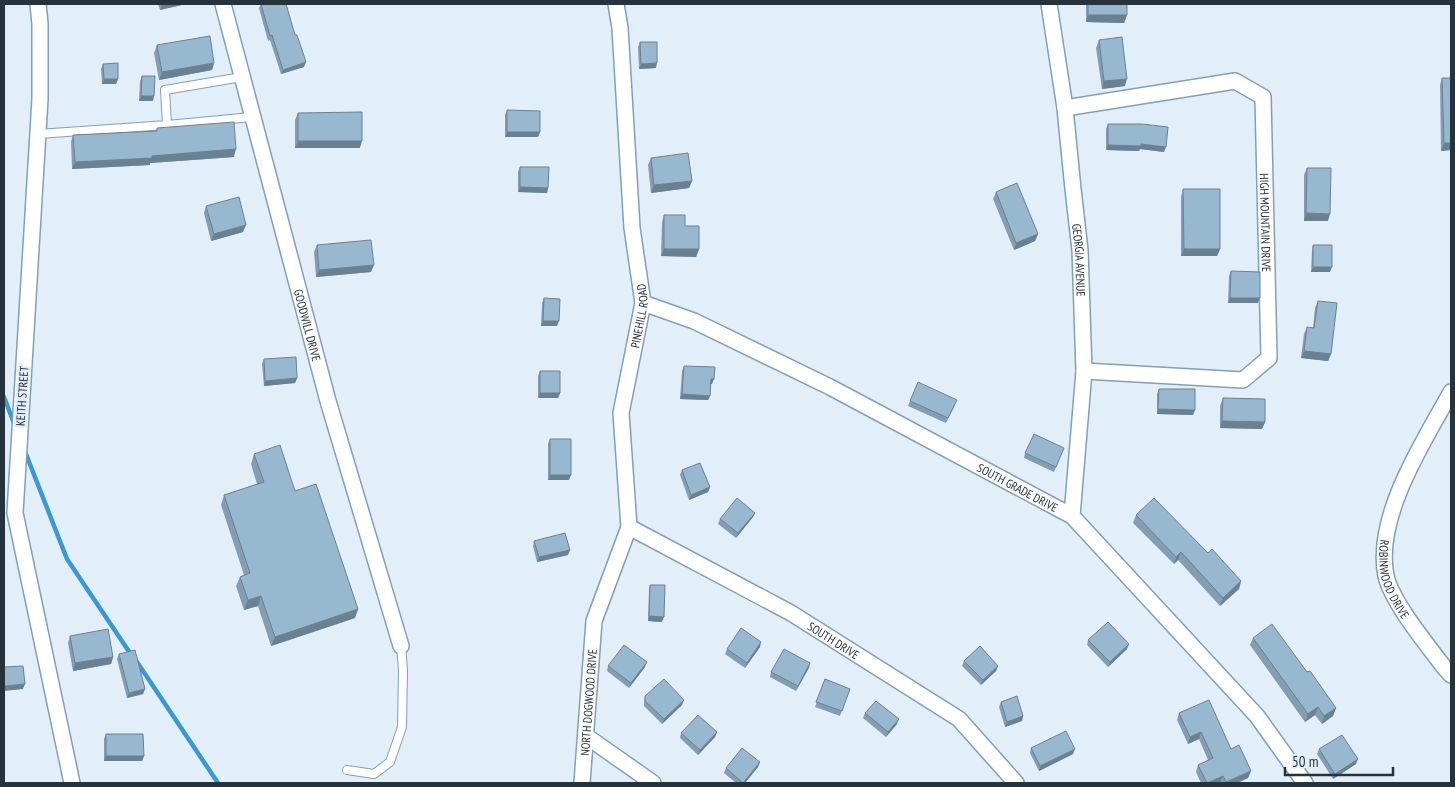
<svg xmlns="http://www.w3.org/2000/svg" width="1455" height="787" font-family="'PT Sans Narrow',sans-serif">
<rect width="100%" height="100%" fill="#e2eff9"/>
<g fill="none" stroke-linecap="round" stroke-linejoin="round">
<path stroke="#3998d6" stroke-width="4.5" d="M 4,397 L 15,426
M 24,449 L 67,559 L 132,656
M 137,662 L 218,783"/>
<g stroke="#81a0b7" stroke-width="10">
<path id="lane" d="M 242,77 L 165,90 L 167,125 L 252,117
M 38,134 L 167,125
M 347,770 L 374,774 L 390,762 L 402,727 L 403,670 L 401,646"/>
</g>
<g stroke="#81a0b7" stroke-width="18">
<g id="street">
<path d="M 38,4 L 40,24 L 40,99 L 15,513 L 72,783"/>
<path id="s1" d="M 223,4 L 328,401 L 401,646"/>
<path id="s2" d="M 1049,4 L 1065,108 L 1073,189 L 1080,250 L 1084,371 L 1072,516"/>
<path id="s3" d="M 1065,108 L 1235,81 L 1263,97 L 1269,358 L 1243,380 L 1084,371"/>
<path id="s4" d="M 643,303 L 694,321 L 830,387 L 1072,516 L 1257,716 L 1305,783"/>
<path id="s5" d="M 1451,392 C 1424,441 1374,517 1386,576 C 1392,602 1426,643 1443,666 L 1451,675"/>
<path id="s6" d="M 629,527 L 791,613 L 959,719 L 1016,783"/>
<path d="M 586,736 L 653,783"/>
<path id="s7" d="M 582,783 L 594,621 L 629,527 L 621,413 L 643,303 L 632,228 L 620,28 L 616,4"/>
</g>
</g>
<use href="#lane" stroke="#fff" stroke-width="8"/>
<use href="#street" stroke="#fff" stroke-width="15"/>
</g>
<path fill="#839eb2" d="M 158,4 L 186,4 L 160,10 Z
M 261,4 L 286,4 L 304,67 L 281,74 L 270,40 L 268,41 L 259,8 Z
M 1086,4 L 1127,4 L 1127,15 L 1124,23 L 1086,22 Z
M 1099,40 L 1125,86 L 1102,89 L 1096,48 Z
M 640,42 L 656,68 L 639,69 L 638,47 Z
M 157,45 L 214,63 L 212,70 L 159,80 L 154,53 Z
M 103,64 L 118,79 L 116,84 L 102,84 L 101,69 Z
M 142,76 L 153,101 L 139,101 L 140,81 Z
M 1442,78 L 1451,150 L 1441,151 L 1440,85 Z
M 507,110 L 540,132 L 538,137 L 505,137 L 505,115 Z
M 298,113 L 360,148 L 295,148 L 295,120 Z
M 1108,124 L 1164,152 L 1140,149 L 1139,151 L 1106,150 L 1106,129 Z
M 157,128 L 234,157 L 150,163 L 150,165 L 72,169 L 71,142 L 73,135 L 156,131 Z
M 651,158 L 692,181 L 689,188 L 651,193 L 648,165 Z
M 520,167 L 548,188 L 547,193 L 518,192 L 518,172 Z
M 1307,168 L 1328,221 L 1304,221 L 1304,175 Z
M 1183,189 L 1220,249 L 1217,256 L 1181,256 L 1181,197 Z
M 996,192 L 1038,234 L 1035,241 L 1014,250 L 993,199 Z
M 206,206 L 243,232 L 211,241 L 204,213 Z
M 664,215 L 685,226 L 699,249 L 696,257 L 661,256 L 662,222 Z
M 317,245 L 371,272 L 316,277 L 314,252 Z
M 1313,245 L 1330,272 L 1311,272 L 1312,250 Z
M 1231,271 L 1258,303 L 1228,303 L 1229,276 Z
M 544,298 L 557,326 L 541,326 L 542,303 Z
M 1318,301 L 1331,354 L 1328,361 L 1301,358 L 1304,334 L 1307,327 L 1313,328 L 1315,308 Z
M 264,359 L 297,378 L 295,383 L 264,386 L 262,364 Z
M 684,366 L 712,384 L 711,384 L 710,396 L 708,400 L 680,399 L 682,371 Z
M 540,371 L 560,393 L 558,398 L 538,398 L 538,376 Z
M 1159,389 L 1193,415 L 1157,414 L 1157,394 Z
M 1223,398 L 1265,422 L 1262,429 L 1220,428 L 1220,406 Z
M 910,401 L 955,405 L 946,423 L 908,406 Z
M 550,439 L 569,480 L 548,480 L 548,444 Z
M 1064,448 L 1054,472 L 1024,458 L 1025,453 Z
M 254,454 L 295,491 L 358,609 L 355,618 L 271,646 L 258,606 L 244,610 L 236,586 L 240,577 L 244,575 L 221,505 L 224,495 L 257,484 L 251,464 Z
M 682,470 L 710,487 L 708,492 L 689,500 L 680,475 Z
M 755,513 L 753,517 L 736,538 L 718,524 L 720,519 Z
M 1136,515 L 1208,553 L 1241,581 L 1239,589 L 1220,606 L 1178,560 L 1174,564 L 1133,523 Z
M 534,541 L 568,555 L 537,562 L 533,546 Z
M 650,585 L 662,622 L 648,621 L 649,590 Z
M 70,636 L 113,657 L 111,664 L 73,671 L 68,643 Z
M 1253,638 L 1307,672 L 1336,708 L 1333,716 L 1322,724 L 1315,715 L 1305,722 L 1250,645 Z
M 1088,640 L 1127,649 L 1108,667 L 1087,645 Z
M 760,647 L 745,668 L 725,654 L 727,649 Z
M 119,654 L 145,689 L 143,694 L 127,698 L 117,659 Z
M 964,661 L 998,666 L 996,671 L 981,685 L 962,666 Z
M 810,663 L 796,691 L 770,677 L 771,672 Z
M 608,666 L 645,667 L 629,688 L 607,671 Z
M 825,679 L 850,689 L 840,716 L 815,707 Z
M 645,696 L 682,705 L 662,724 L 644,706 L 644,701 Z
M 1001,702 L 1023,716 L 1022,721 L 1005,727 L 999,707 Z
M 865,713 L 897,724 L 886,737 L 863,718 Z
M 1179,713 L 1231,749 L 1251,771 L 1248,778 L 1237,783 L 1201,783 L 1196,772 L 1198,765 L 1208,760 L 1199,739 L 1188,744 L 1177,720 Z
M 717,732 L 715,737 L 698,755 L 680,738 L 681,733 Z
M 106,734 L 144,756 L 142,761 L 104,761 L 104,739 Z
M 1031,748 L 1073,754 L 1039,771 L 1030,753 Z
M 1319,749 L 1356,764 L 1333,779 L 1317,754 Z
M 760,762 L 758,767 L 745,783 L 736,783 L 724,773 L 726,768 Z"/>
<path fill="#6a8191" d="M 162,4 L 186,4 L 160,10 Z
M 1088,15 L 1127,15 L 1124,23 L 1086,22 Z
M 306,62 L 304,67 L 281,74 L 283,70 Z
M 214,63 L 212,70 L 159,80 L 162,72 Z
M 657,63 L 656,68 L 639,69 L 641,64 Z
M 104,79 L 118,79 L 116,84 L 102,84 Z
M 1127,79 L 1125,86 L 1102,89 L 1104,81 Z
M 141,96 L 154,96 L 153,101 L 139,101 Z
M 507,132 L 540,132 L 538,137 L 505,137 Z
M 298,141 L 362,141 L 360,148 L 295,148 Z
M 1444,143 L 1451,143 L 1451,150 L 1441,151 Z
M 1141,144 L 1166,147 L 1164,152 L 1140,149 L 1139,151 L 1106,150 L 1108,145 Z
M 236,149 L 234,157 L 150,163 L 150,165 L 72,169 L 75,162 Z
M 692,181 L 689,188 L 651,193 L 654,185 Z
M 520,187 L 548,188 L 547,193 L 518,192 Z
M 1306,213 L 1330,214 L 1328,221 L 1304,221 Z
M 246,225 L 243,232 L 211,241 L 214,234 Z
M 1038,234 L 1035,241 L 1014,250 L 1016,243 Z
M 664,249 L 699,249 L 696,257 L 661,256 Z
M 1184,249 L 1220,249 L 1217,256 L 1181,256 Z
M 374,265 L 371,272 L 316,277 L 319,270 Z
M 1313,267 L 1332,267 L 1330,272 L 1311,272 Z
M 1230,298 L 1260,298 L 1258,303 L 1228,303 Z
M 543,321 L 559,321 L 557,326 L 541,326 Z
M 1304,351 L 1331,354 L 1328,361 L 1301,358 Z
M 297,378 L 295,383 L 264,386 L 265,381 Z
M 711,379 L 714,379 L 712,384 L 709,384 Z
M 540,393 L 560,393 L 558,398 L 538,398 Z
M 682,394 L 710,396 L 708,400 L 680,399 Z
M 1158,409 L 1195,410 L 1193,415 L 1157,414 Z
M 1222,421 L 1265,422 L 1262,429 L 1220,428 Z
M 550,475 L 571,475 L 569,480 L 548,480 Z
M 710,487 L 708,492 L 689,500 L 691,495 Z
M 755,513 L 753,517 L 736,538 L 738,533 Z
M 570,550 L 568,555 L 537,562 L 539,557 Z
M 1181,552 L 1178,560 L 1174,564 L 1176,557 Z
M 1241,581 L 1239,589 L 1220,606 L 1223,598 Z
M 261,596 L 258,606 L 244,610 L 248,600 Z
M 358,609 L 355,618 L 271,646 L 275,637 Z
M 649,616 L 664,617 L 662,622 L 648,621 Z
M 761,642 L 760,647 L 745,668 L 747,663 Z
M 1129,644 L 1127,649 L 1108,667 L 1110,662 Z
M 113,657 L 111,664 L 73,671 L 75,663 Z
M 647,662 L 645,667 L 629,688 L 631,683 Z
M 810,663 L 809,668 L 796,691 L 798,686 Z
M 998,666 L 996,671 L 981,685 L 983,680 Z
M 25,684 L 23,689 L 4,691 L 4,686 Z
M 145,689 L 143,694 L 127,698 L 129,693 Z
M 684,700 L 682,705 L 662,724 L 664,719 Z
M 1318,707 L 1315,715 L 1305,722 L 1308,714 Z
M 1336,708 L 1333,716 L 1322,724 L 1324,716 Z
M 1023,716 L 1022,721 L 1005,727 L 1007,722 Z
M 899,719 L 897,724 L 886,737 L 888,732 Z
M 717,732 L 715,737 L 698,755 L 700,750 Z
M 1201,732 L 1199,739 L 1188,744 L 1190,737 Z
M 1075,749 L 1073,754 L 1039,771 L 1040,766 Z
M 106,756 L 144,756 L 142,761 L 104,761 Z
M 1358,759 L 1356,764 L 1333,779 L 1335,774 Z
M 760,762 L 758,767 L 745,783 L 743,783 Z
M 1251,771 L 1248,778 L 1237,783 L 1226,783 Z
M 1223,776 L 1220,783 L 1207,783 Z"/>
<path fill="#98b8cf" stroke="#6a8191" d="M 261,4 L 286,4 L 295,35 L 297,35 L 306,62 L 283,70 L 272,35 L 270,36 Z
M 1088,4 L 1127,4 L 1127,15 L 1088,15 Z
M 210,36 L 214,63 L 162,72 L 157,45 Z
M 1122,37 L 1127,79 L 1104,81 L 1099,40 Z
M 640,42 L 657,42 L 657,63 L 641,64 Z
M 118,63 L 118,79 L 104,79 L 103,64 Z
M 142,76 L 155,76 L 154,96 L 141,96 Z
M 1442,78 L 1451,78 L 1451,143 L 1444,143 Z
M 507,110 L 540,111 L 540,132 L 507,132 Z
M 362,112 L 362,141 L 298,141 L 298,113 Z
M 234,122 L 236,149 L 152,156 L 152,158 L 75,162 L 73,135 L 157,131 L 157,128 Z
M 1108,124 L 1142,124 L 1168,127 L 1166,147 L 1141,144 L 1141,146 L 1108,145 Z
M 688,153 L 692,181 L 654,185 L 651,158 Z
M 520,167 L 549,167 L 548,188 L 520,187 Z
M 1307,168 L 1331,168 L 1330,214 L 1306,213 Z
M 1017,183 L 1038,234 L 1016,243 L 996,192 Z
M 1183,189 L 1220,189 L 1220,249 L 1184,249 Z
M 239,197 L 246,225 L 214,234 L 206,206 Z
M 664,215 L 685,215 L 685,226 L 699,226 L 699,249 L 664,249 Z
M 371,240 L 374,265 L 319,270 L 317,245 Z
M 1313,245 L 1332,245 L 1332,267 L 1313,267 Z
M 1231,271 L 1260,272 L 1260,298 L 1230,298 Z
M 544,298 L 560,299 L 559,321 L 543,321 Z
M 1318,301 L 1337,303 L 1331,354 L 1304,351 L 1307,327 L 1314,328 Z
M 296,357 L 297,378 L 265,381 L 264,359 Z
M 684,366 L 715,367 L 714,379 L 711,379 L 710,396 L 682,394 Z
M 540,371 L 560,371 L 560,393 L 540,393 Z
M 918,382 L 957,400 L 948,418 L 910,401 Z
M 1159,389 L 1195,389 L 1195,410 L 1158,409 Z
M 1223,398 L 1265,399 L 1265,422 L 1222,421 Z
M 1034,434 L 1064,448 L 1056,467 L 1025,453 Z
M 550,439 L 571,439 L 571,475 L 550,475 Z
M 280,445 L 295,491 L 316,484 L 358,609 L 275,637 L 261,596 L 248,600 L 240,577 L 250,573 L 224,495 L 264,482 L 254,454 Z
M 700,463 L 710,487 L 691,495 L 682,470 Z
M 737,498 L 755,513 L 738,533 L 720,519 Z
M 1154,498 L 1208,553 L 1212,549 L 1241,581 L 1223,598 L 1181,552 L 1176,557 L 1136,515 Z
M 565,533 L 570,550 L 539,557 L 534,541 Z
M 650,585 L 665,585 L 664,617 L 649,616 Z
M 1108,622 L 1129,644 L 1110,662 L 1088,640 Z
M 1272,624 L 1307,672 L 1310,671 L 1336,708 L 1324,716 L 1318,707 L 1308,714 L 1253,638 Z
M 741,628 L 761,642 L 747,663 L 727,649 Z
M 108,629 L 113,657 L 75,663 L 70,636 Z
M 624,645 L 647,662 L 631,683 L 608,666 Z
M 980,646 L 998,666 L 983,680 L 964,661 Z
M 784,649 L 810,663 L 798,686 L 771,672 Z
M 135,650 L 145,689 L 129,693 L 119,654 Z
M 23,666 L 25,684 L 4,686 L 4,667 Z
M 664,679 L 684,700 L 664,719 L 645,701 L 645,696 Z
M 825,679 L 850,689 L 842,711 L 816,702 Z
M 1017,696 L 1023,716 L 1007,722 L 1001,702 Z
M 1209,700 L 1231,749 L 1239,745 L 1251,771 L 1226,782 L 1223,776 L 1207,783 L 1198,765 L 1213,758 L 1201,732 L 1190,737 L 1179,713 Z
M 876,701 L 899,719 L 888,732 L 865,713 Z
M 698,715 L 717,732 L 700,750 L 681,733 Z
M 1066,731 L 1075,749 L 1040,766 L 1031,748 Z
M 106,734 L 143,734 L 144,756 L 106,756 Z
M 1342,735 L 1358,759 L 1335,774 L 1319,749 Z
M 742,748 L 760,762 L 743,783 L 726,768 Z"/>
<g text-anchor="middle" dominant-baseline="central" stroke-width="5" stroke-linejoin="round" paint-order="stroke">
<g font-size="12" fill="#26333c" stroke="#e2eff9">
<text stroke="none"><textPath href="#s3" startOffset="330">HIGH MOUNTAIN DRIVE</textPath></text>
<text stroke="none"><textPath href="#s2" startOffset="258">GEORGIA AVENUE</textPath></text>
<text stroke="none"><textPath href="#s7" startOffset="476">PINEHILL ROAD</textPath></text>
<text stroke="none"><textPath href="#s1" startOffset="332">GOODWILL DRIVE</textPath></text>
<text transform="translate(22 396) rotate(-86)">KEITH STREET</text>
<text stroke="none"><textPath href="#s4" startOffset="418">SOUTH GRADE DRIVE</textPath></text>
<text stroke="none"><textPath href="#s5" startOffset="204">ROBINWOOD DRIVE</textPath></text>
<text stroke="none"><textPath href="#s6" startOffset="234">SOUTH DRIVE</textPath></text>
<text stroke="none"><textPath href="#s7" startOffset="81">NORTH DOGWOOD DRIVE</textPath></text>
</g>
</g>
<rect width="1455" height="787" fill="none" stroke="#26333c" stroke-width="10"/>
<path d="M1285 767v8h108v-8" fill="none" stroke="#26333c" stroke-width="2.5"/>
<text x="1292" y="767" font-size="15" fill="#26333c" stroke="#e2eff9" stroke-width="4" paint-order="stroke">50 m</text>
</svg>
